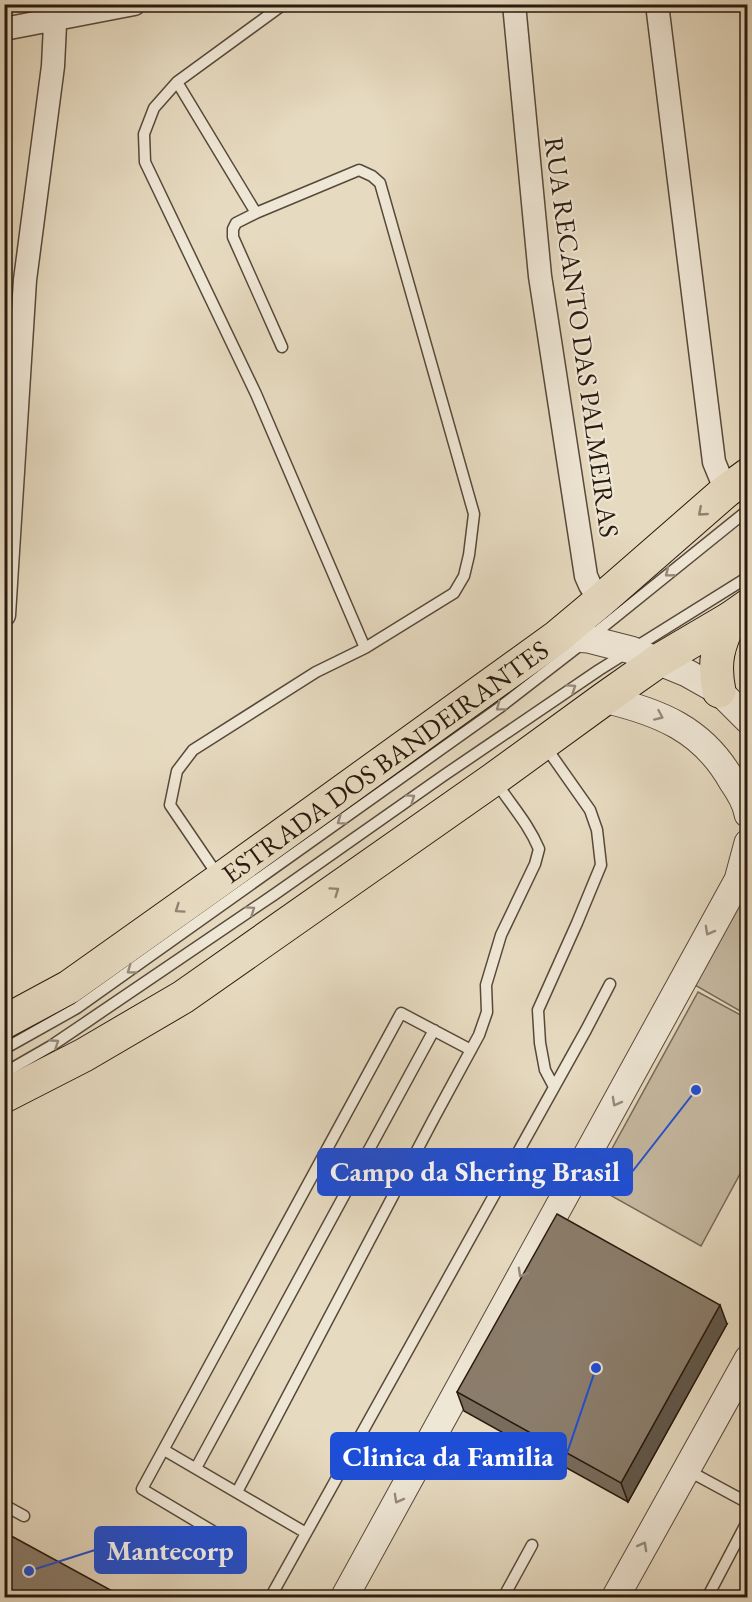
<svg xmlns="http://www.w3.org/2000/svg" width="752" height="1602" font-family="'EB Garamond',serif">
<rect width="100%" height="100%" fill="#e6dac0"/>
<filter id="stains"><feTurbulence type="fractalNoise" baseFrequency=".00333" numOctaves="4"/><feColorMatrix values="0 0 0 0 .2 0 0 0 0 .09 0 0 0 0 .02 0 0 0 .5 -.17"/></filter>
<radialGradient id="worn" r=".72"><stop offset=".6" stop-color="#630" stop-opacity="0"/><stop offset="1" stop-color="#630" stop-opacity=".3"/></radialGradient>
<path fill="#c6b9a2" stroke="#786958" stroke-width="1.5" d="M 747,876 L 747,1015 L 693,984 Z
M 698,992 L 748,1019 L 747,1161 L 701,1246 L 592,1185 Z"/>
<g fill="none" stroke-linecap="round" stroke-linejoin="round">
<g stroke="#58493a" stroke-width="13">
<path id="service" d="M 177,82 L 256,213
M 282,347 L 233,237 L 233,229 L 236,223 L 256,213 L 359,170 L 372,176 L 380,183 L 474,514 L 469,555 L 464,576 L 454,593 L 365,648
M 545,746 L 590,810 L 597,830 L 601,865 L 577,923 L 538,1010 L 540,1043 L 545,1070 L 554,1087
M 219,877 L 170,805 L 177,771 L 193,750 L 316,672 L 365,648 L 256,394 L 145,162 L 144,134 L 154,108 L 177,82 L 284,4
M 4,1049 L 77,1008 L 499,708 L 588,639 L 748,510
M 4,1073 L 51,1046 L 88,1021 L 275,894 L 443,776 L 599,670 L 748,577
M 164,1450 L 306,1533
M 196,1468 L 434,1030
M 687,1470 L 748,1503
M 237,1492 L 434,1118 L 479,1035 L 487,1012 L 486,985 L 501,935 L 535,864 L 539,849 C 528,823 511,805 496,782
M 4,1505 L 24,1516
M 231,1542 L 142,1489 L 401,1013 L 471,1050
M 270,1598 L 586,1030 L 610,984
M 503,1598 L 532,1545
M 707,1598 L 748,1520"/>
</g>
<g stroke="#58493a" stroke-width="25">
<path id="minor" d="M 514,4 L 540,276 L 586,576 L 590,585 L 600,601
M 657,4 L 714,462 L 726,491
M 4,29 L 134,4
M 4,615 L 25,280 L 53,66 L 56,4"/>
</g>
<g stroke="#58493a" stroke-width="29">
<path id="tertiary" d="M 557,637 L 588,639 L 631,650 L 687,673 L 719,691 L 748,720
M 604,699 C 659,712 703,729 732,781 C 739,791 746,802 748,814
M 344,1598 L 738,880 L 748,843
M 615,1598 L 748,1359"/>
</g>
<g stroke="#29190e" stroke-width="35">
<g id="primary">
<path d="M 719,691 C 713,662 718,645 731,618"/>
<path id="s1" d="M 4,1022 L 69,987 L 221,879 L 557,637 L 600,601 L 726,491 L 748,475"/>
<path d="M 4,1096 L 84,1055 L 183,997 L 494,779 L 604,699 L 658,661 L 731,618 L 748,606"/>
</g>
</g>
<use href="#service" stroke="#efe7d6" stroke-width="10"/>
<use href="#minor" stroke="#efe7d6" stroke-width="22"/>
<use href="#tertiary" stroke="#efe7d6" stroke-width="27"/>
<use href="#primary" stroke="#e6dac0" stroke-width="33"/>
</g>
<path fill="#786c5c" stroke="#29190e" stroke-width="1.5" d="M 727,1324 L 628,1502 L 464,1411 L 457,1392 Z"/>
<path fill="#61584b" stroke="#29190e" stroke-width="1.5" d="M 720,1305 L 727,1324 L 628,1502 L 621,1483 Z"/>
<path fill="#8b7d6b" stroke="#29190e" stroke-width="1.5" d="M 557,1214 L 720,1305 L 621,1483 L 457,1392 Z
M 4,1532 L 125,1598 L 4,1598 Z"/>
<defs><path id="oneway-chevron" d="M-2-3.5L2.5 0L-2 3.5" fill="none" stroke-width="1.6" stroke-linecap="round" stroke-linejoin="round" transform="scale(1.5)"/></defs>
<g stroke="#918370">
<use href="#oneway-chevron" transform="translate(702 512) rotate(139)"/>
<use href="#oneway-chevron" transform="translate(335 891) rotate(-35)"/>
<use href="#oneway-chevron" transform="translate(179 909) rotate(145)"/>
</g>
<g stroke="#968a7c">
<use href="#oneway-chevron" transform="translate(669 573) rotate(141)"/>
<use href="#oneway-chevron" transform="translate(572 688) rotate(-34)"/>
<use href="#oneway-chevron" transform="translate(500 707) rotate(143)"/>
<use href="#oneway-chevron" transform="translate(659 716) rotate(24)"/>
<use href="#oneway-chevron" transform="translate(411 798) rotate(-35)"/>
<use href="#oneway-chevron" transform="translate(341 821) rotate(145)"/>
<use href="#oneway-chevron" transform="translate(251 910) rotate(-34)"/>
<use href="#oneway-chevron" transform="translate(709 931) rotate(119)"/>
<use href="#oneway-chevron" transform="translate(131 970) rotate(144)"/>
<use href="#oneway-chevron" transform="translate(55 1043) rotate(-33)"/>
<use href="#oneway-chevron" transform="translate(616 1102) rotate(119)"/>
<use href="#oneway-chevron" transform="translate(522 1273) rotate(119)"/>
<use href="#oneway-chevron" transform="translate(398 1499) rotate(119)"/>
<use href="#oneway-chevron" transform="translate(643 1546) rotate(-61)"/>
</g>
<g text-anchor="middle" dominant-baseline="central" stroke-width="4.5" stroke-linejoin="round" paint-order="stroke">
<g font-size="27" fill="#29190e" stroke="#efe7d6">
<text transform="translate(582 337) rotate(82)">RUA RECANTO DAS PALMEIRAS</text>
<text stroke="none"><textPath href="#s1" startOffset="462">ESTRADA DOS BANDEIRANTES</textPath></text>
</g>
</g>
<path fill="none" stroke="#1d4ed8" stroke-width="2" d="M696 1090L632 1172M596 1368L566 1456M29 1571L95 1550"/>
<g fill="#1d4ed8" stroke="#efe7d6" stroke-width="2">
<circle cx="696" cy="1090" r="6"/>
<circle cx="596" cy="1368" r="6"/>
<circle cx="29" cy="1571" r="6"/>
</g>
<g fill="#1d4ed8" stroke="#1d4ed8" stroke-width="2">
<rect x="318" y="1149" width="314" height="46" rx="6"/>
<rect x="331" y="1433" width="235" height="46" rx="6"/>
<rect x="95" y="1527" width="151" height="46" rx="6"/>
</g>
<g font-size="28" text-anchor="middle" font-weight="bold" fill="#fff">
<text x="475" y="1181">Campo da Shering Brasil</text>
<text x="448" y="1466">Clinica da Familia</text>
<text x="170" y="1560">Mantecorp</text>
</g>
<rect width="752" height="1602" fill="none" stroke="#e6dac0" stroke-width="24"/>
<rect x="6" y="6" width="740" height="1590" fill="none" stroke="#29190e" stroke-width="3"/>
<rect x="12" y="12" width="728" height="1578" fill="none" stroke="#29190e" stroke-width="1.5"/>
<rect width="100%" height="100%" filter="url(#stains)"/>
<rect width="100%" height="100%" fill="url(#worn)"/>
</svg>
